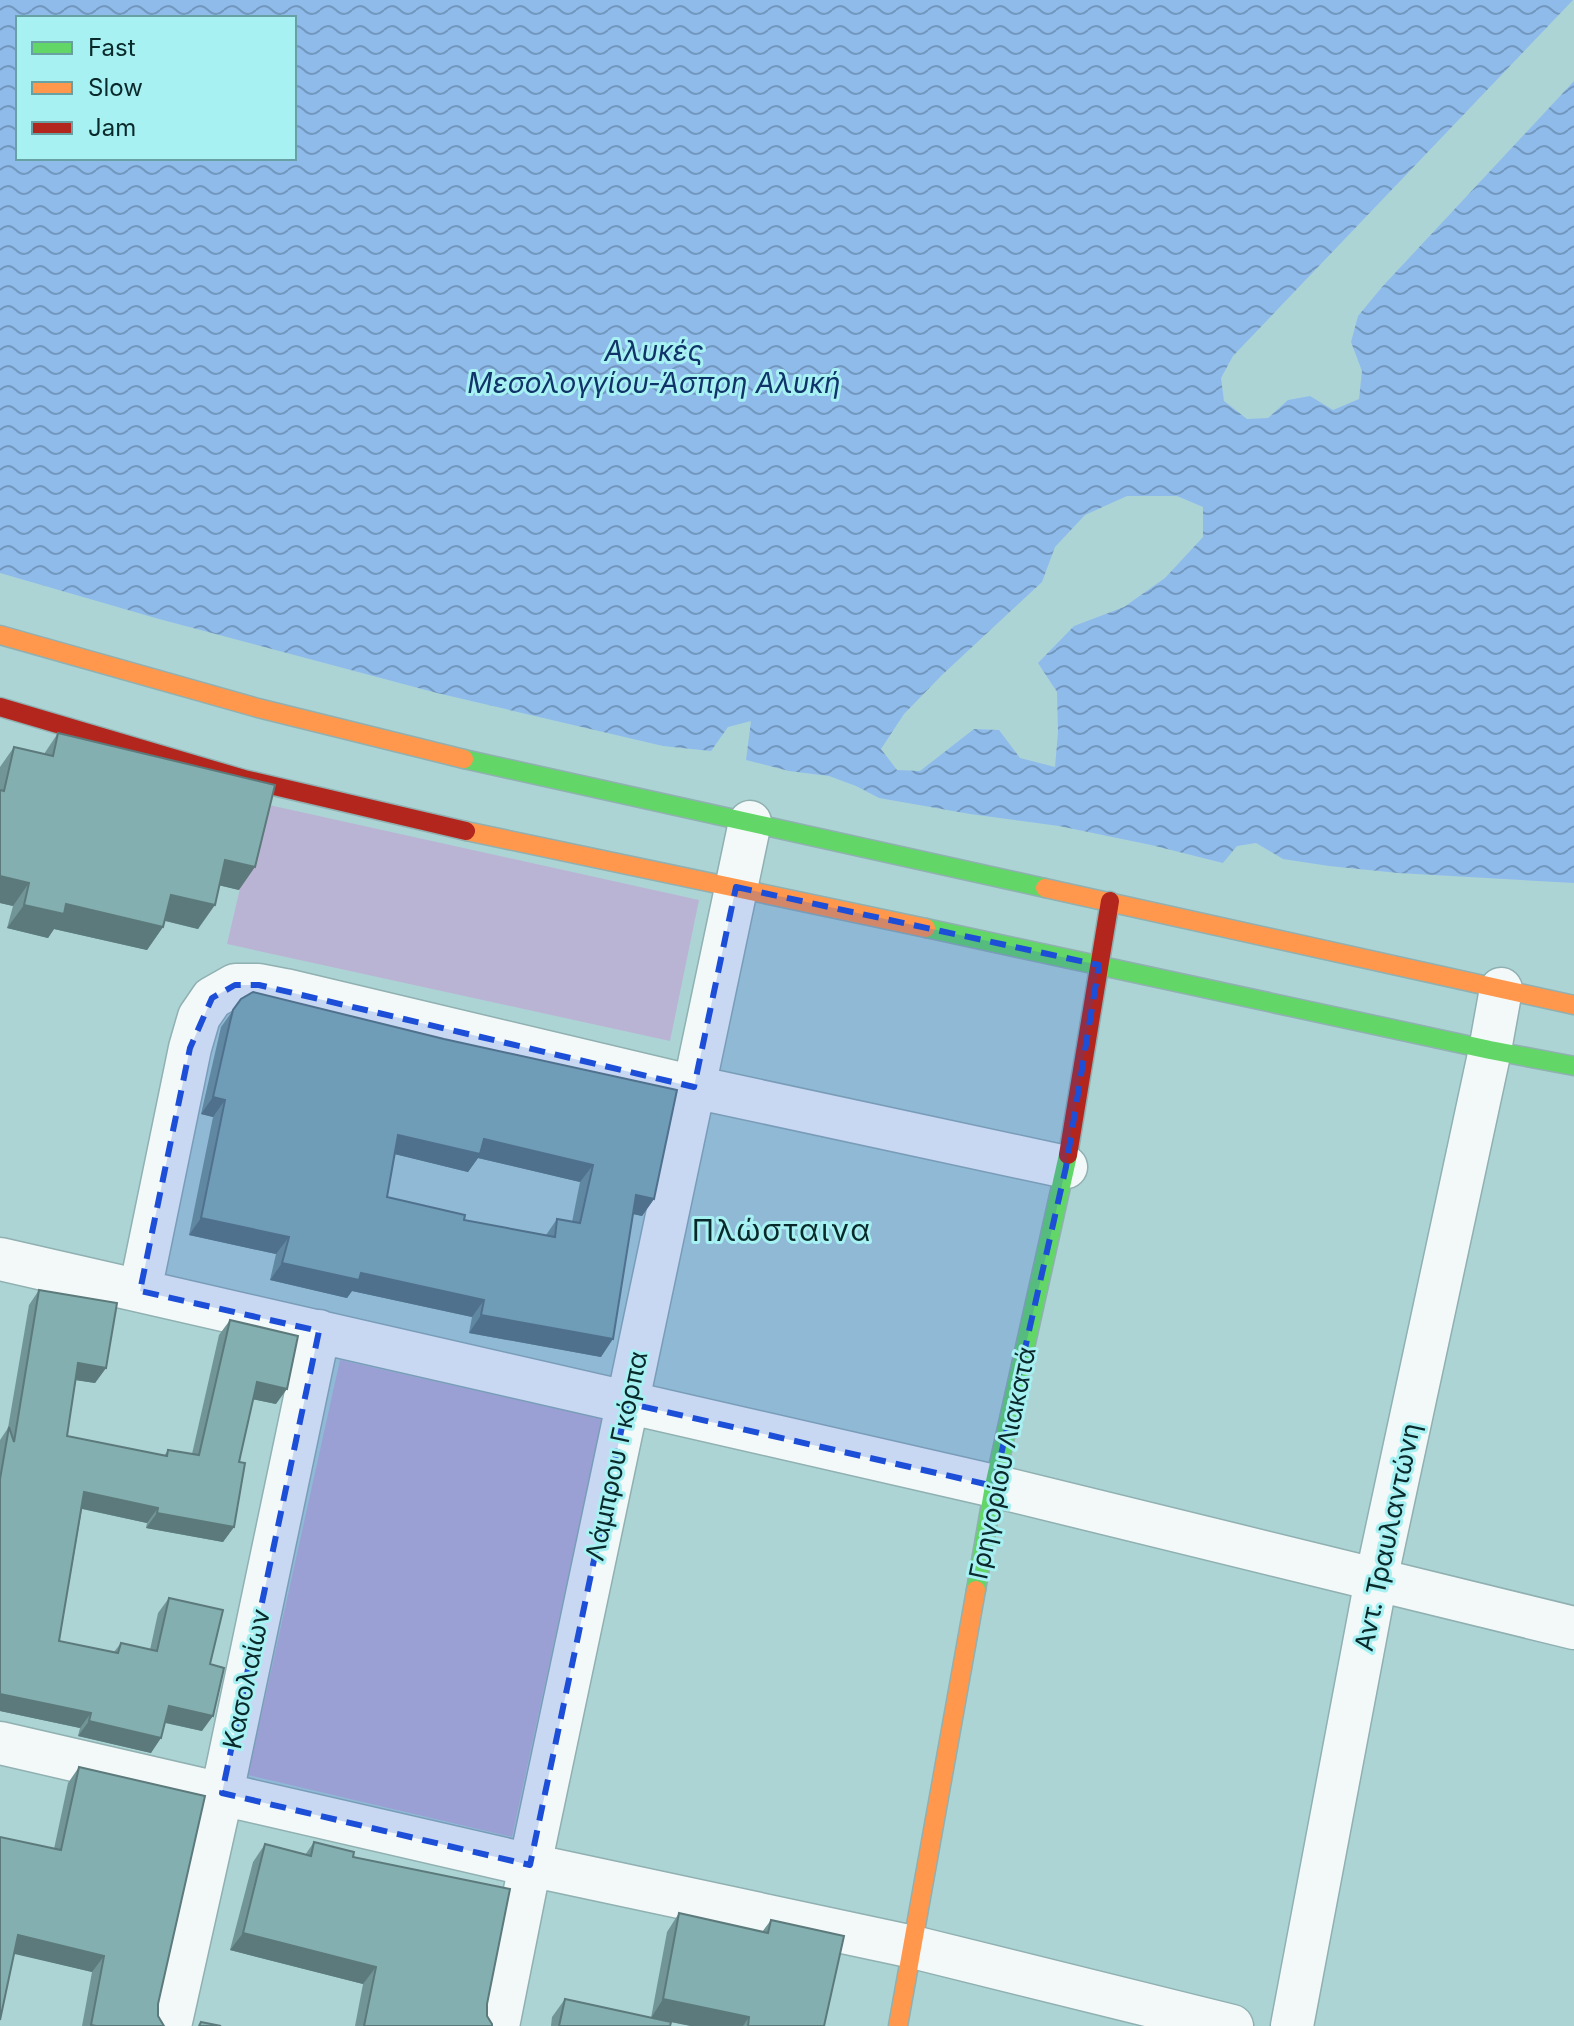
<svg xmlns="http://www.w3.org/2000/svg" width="1574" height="2026" font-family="Inter,sans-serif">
<defs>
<pattern id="water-waves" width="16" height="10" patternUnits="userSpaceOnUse" patternTransform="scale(2)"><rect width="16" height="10" fill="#8fbbeb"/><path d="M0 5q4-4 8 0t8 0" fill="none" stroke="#7398bf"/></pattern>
</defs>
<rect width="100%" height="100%" fill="#acd4d5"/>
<path fill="#bab4d4" d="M 260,803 L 699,900 L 670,1041 L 227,944 Z
M 340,1360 L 602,1419 L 512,1837 L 248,1775 Z"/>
<path fill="url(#water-waves)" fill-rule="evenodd" d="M 0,0 L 1573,0 L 1233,356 L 1221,378 L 1224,401 L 1247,419 L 1268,418 L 1288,400 L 1310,396 L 1333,410 L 1359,399 L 1362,371 L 1351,342 L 1358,316 L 1382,287 L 1574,81 L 1574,883 L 1398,873 L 1329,866 L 1283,859 L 1256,843 L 1237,846 L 1223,863 L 1151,845 L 1059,826 L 970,814 L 879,798 L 856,786 L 829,776 L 789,771 L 746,760 L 751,721 L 728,727 L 711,751 L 663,746 L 437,693 L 159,619 L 0,573 ZM 18,18 L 294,18 L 294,158 L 18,158 ZM 1127,496 L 1177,496 L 1203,507 L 1203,537 L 1165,578 L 1124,607 L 1074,626 L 1038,663 L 1057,692 L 1058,732 L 1055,767 L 1020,758 L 999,730 L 974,729 L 920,771 L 897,770 L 881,749 L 904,714 L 942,675 L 1042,582 L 1055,547 L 1085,515 Z"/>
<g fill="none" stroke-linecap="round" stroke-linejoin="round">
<g stroke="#90b0b1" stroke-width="45">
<path id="street" d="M 0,1259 L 994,1486 L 1574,1628
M 140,1291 L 190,1048 L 199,1017 L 212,998 L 235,985 L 259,985 L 285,990 L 694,1087 L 1066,1167
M 0,1743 L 530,1865 L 913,1947 L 1232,2026
M 170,2026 L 222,1793 L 319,1331
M 498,2026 L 530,1865 L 750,822
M 1292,2026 L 1376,1580 L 1490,1050 L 1501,989"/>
</g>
<g stroke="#90b0b1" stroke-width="21">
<path id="fast" d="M 464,759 L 1045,888
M 926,928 L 1490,1050 L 1574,1066
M 976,1590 L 994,1486 L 1068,1155"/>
</g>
<g stroke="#90b0b1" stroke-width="21">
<path id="slow" d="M 0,635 L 258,708 L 464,759
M 466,831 L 926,928
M 1045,888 L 1574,1005
M 898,2026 L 976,1590"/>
</g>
<g stroke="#90b0b1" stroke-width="21">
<path id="jam" d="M 0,707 L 244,779 L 466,831
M 1068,1155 L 1110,901"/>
</g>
<use href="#street" stroke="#f3f9f9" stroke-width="42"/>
<use href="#fast" stroke="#63d668" stroke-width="18"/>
<use href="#slow" stroke="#ff974d" stroke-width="18"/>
<use href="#jam" stroke="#b3261e" stroke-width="18"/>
</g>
<path fill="#729697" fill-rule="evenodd" d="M 58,733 L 239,890 L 219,885 L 198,929 L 165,921 L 163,927 L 147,950 L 54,929 L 48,938 L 7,928 L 13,906 L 0,903 L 0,767 L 14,747 L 44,754 Z
M 241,999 L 444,1039 L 654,1199 L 642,1216 L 633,1214 L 601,1357 L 469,1333 L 472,1317 L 352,1291 L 347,1298 L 270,1280 L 276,1254 L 189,1235 L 213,1117 L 201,1114 L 221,1027 ZM 395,1154 L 468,1172 L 478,1158 L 580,1182 L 572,1222 L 557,1219 L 546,1235 L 464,1220 L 387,1197 Z
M 39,1290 L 106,1368 L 95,1383 L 76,1380 L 67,1436 L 164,1456 L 168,1450 L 192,1454 L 219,1335 L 230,1320 L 276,1404 L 253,1399 L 239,1462 L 234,1527 L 223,1542 L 146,1528 L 147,1523 L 82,1509 L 59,1641 L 114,1652 L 121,1643 L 150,1650 L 158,1613 L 169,1598 L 210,1664 L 202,1731 L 165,1723 L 151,1753 L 78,1736 L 80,1728 L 0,1711 L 0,1440 L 8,1428 L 29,1305 Z
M 79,1767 L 158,2004 L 158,2016 L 164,2026 L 82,2026 L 92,1972 L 14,1953 L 0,1837 L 54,1849 L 68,1783 Z
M 314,1842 L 353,1857 L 487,2004 L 487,2016 L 492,2026 L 355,2026 L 363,1984 L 230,1950 L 253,1862 L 265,1844 L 305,1855 Z
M 679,1913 L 762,1932 L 771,1920 L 824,2026 L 691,2026 L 651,2018 L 667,1932 Z
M 565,1999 L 670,2026 L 551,2026 L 552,2017 Z"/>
<path fill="#5c7a7b" d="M 225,860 L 255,867 L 239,890 L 209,883 Z
M 0,876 L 29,883 L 13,906 L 0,903 Z
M 171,895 L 215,905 L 198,929 L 154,918 Z
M 66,904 L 163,927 L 147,950 L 54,929 L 48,938 L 7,928 L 24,905 Z
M 213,1097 L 225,1100 L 213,1117 L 201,1114 Z
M 398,1135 L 484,1139 L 593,1165 L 580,1182 L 478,1158 L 468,1172 L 386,1152 Z
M 636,1195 L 654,1199 L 642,1216 L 624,1212 Z
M 201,1218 L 289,1237 L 276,1254 L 189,1235 Z
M 282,1263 L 361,1273 L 484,1300 L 472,1317 L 352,1291 L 347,1298 L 270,1280 Z
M 481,1315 L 613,1339 L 601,1357 L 469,1333 Z
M 78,1363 L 106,1368 L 95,1383 L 68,1379 Z
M 257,1382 L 287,1389 L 276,1404 L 246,1398 Z
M 84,1492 L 158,1508 L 147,1523 L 74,1507 Z
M 157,1513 L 234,1527 L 223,1542 L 146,1528 Z
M 0,1694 L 91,1713 L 80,1728 L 0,1711 Z
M 169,1706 L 213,1716 L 202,1731 L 158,1721 Z
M 89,1721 L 161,1738 L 151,1753 L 78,1736 Z
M 243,1933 L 376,1967 L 363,1984 L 230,1950 Z
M 18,1935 L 104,1956 L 92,1972 L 6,1952 Z
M 663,1999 L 749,2017 L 743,2026 L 691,2026 L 651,2018 Z"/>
<path fill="#84afb0" stroke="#5c7a7b" stroke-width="2" fill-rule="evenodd" d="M 58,733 L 275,785 L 255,867 L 225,860 L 215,905 L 171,895 L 163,927 L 66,904 L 64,914 L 24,905 L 29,883 L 0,876 L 0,790 L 4,791 L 14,747 L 53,756 Z
M 253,992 L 444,1039 L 677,1090 L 654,1199 L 636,1195 L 613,1339 L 481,1315 L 484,1300 L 361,1273 L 359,1280 L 282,1263 L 289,1237 L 201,1218 L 225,1100 L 213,1097 L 230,1022 L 233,1010 L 241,999 ZM 398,1135 L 480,1154 L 484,1139 L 593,1165 L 580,1223 L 557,1219 L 555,1237 L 464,1220 L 465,1215 L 387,1197 Z
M 39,1290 L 117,1303 L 106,1368 L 78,1363 L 67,1436 L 167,1456 L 168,1450 L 199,1455 L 230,1320 L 298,1336 L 287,1389 L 257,1382 L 239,1462 L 245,1463 L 234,1527 L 157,1513 L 158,1508 L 84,1492 L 59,1641 L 118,1653 L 121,1643 L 157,1651 L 169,1598 L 223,1610 L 210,1664 L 224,1668 L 213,1716 L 169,1706 L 161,1738 L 89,1721 L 91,1713 L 0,1694 L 0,1479 L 9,1427 L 14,1442 Z
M 79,1767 L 205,1796 L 158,2004 L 158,2016 L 164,2026 L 96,2026 L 91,2025 L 104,1956 L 18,1935 L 0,2020 L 0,1837 L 61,1850 Z
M 314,1842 L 354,1852 L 353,1857 L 510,1889 L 487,2004 L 487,2016 L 492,2024 L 492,2026 L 364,2026 L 376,1967 L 243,1933 L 265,1844 L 311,1856 Z
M 679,1913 L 768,1933 L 771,1920 L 844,1936 L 824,2026 L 748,2026 L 749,2017 L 663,1999 Z
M 565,1999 L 671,2022 L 670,2026 L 559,2026 Z
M 201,2022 L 221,2026 L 199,2026 Z"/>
<path fill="#1d4ed8" fill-opacity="0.2" stroke="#1d4ed8" stroke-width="6" stroke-dasharray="16 10" stroke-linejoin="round" d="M 736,887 L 1099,965 L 1066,1167 L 994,1486 L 627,1403 L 530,1865 L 222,1793 L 319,1331 L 140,1291 L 190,1048 L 212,998 L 235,985 L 259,985 L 694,1087 Z"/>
<g text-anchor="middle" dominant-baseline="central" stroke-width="6" stroke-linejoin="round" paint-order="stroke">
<g font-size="26" fill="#09292a" stroke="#a8f1f3">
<text transform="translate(616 1456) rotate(-78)">Λάμπρου Γκόρπα</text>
<text transform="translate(1002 1463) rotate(-78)">Γρηγορίου Λιακατά</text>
<text transform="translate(1387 1537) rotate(-78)">Αντ. Τραυλαντώνη</text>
<text transform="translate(246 1679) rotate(-78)">Κασολαίων</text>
</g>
<g font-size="28" font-style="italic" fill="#103469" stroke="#a8f1f3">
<text x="654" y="351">Αλυκές<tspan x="654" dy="32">Μεσολογγίου-Άσπρη Αλυκή</tspan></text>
</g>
<g font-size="30" letter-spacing="2" fill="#09292a" stroke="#a8f1f3">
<text x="782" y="1230">Πλώσταινα</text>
</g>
</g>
<rect x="16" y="16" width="280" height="144" fill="#a8f1f3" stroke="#68a1a3" stroke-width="2"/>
<rect x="32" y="42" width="40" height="12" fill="#63d668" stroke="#68a1a3" stroke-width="2"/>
<text x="88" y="56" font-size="24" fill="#09292a">Fast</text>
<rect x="32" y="82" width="40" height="12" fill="#ff974d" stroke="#68a1a3" stroke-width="2"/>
<text x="88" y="96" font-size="24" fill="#09292a">Slow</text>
<rect x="32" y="122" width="40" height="12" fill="#b3261e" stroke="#68a1a3" stroke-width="2"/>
<text x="88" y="136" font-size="24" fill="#09292a">Jam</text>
</svg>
